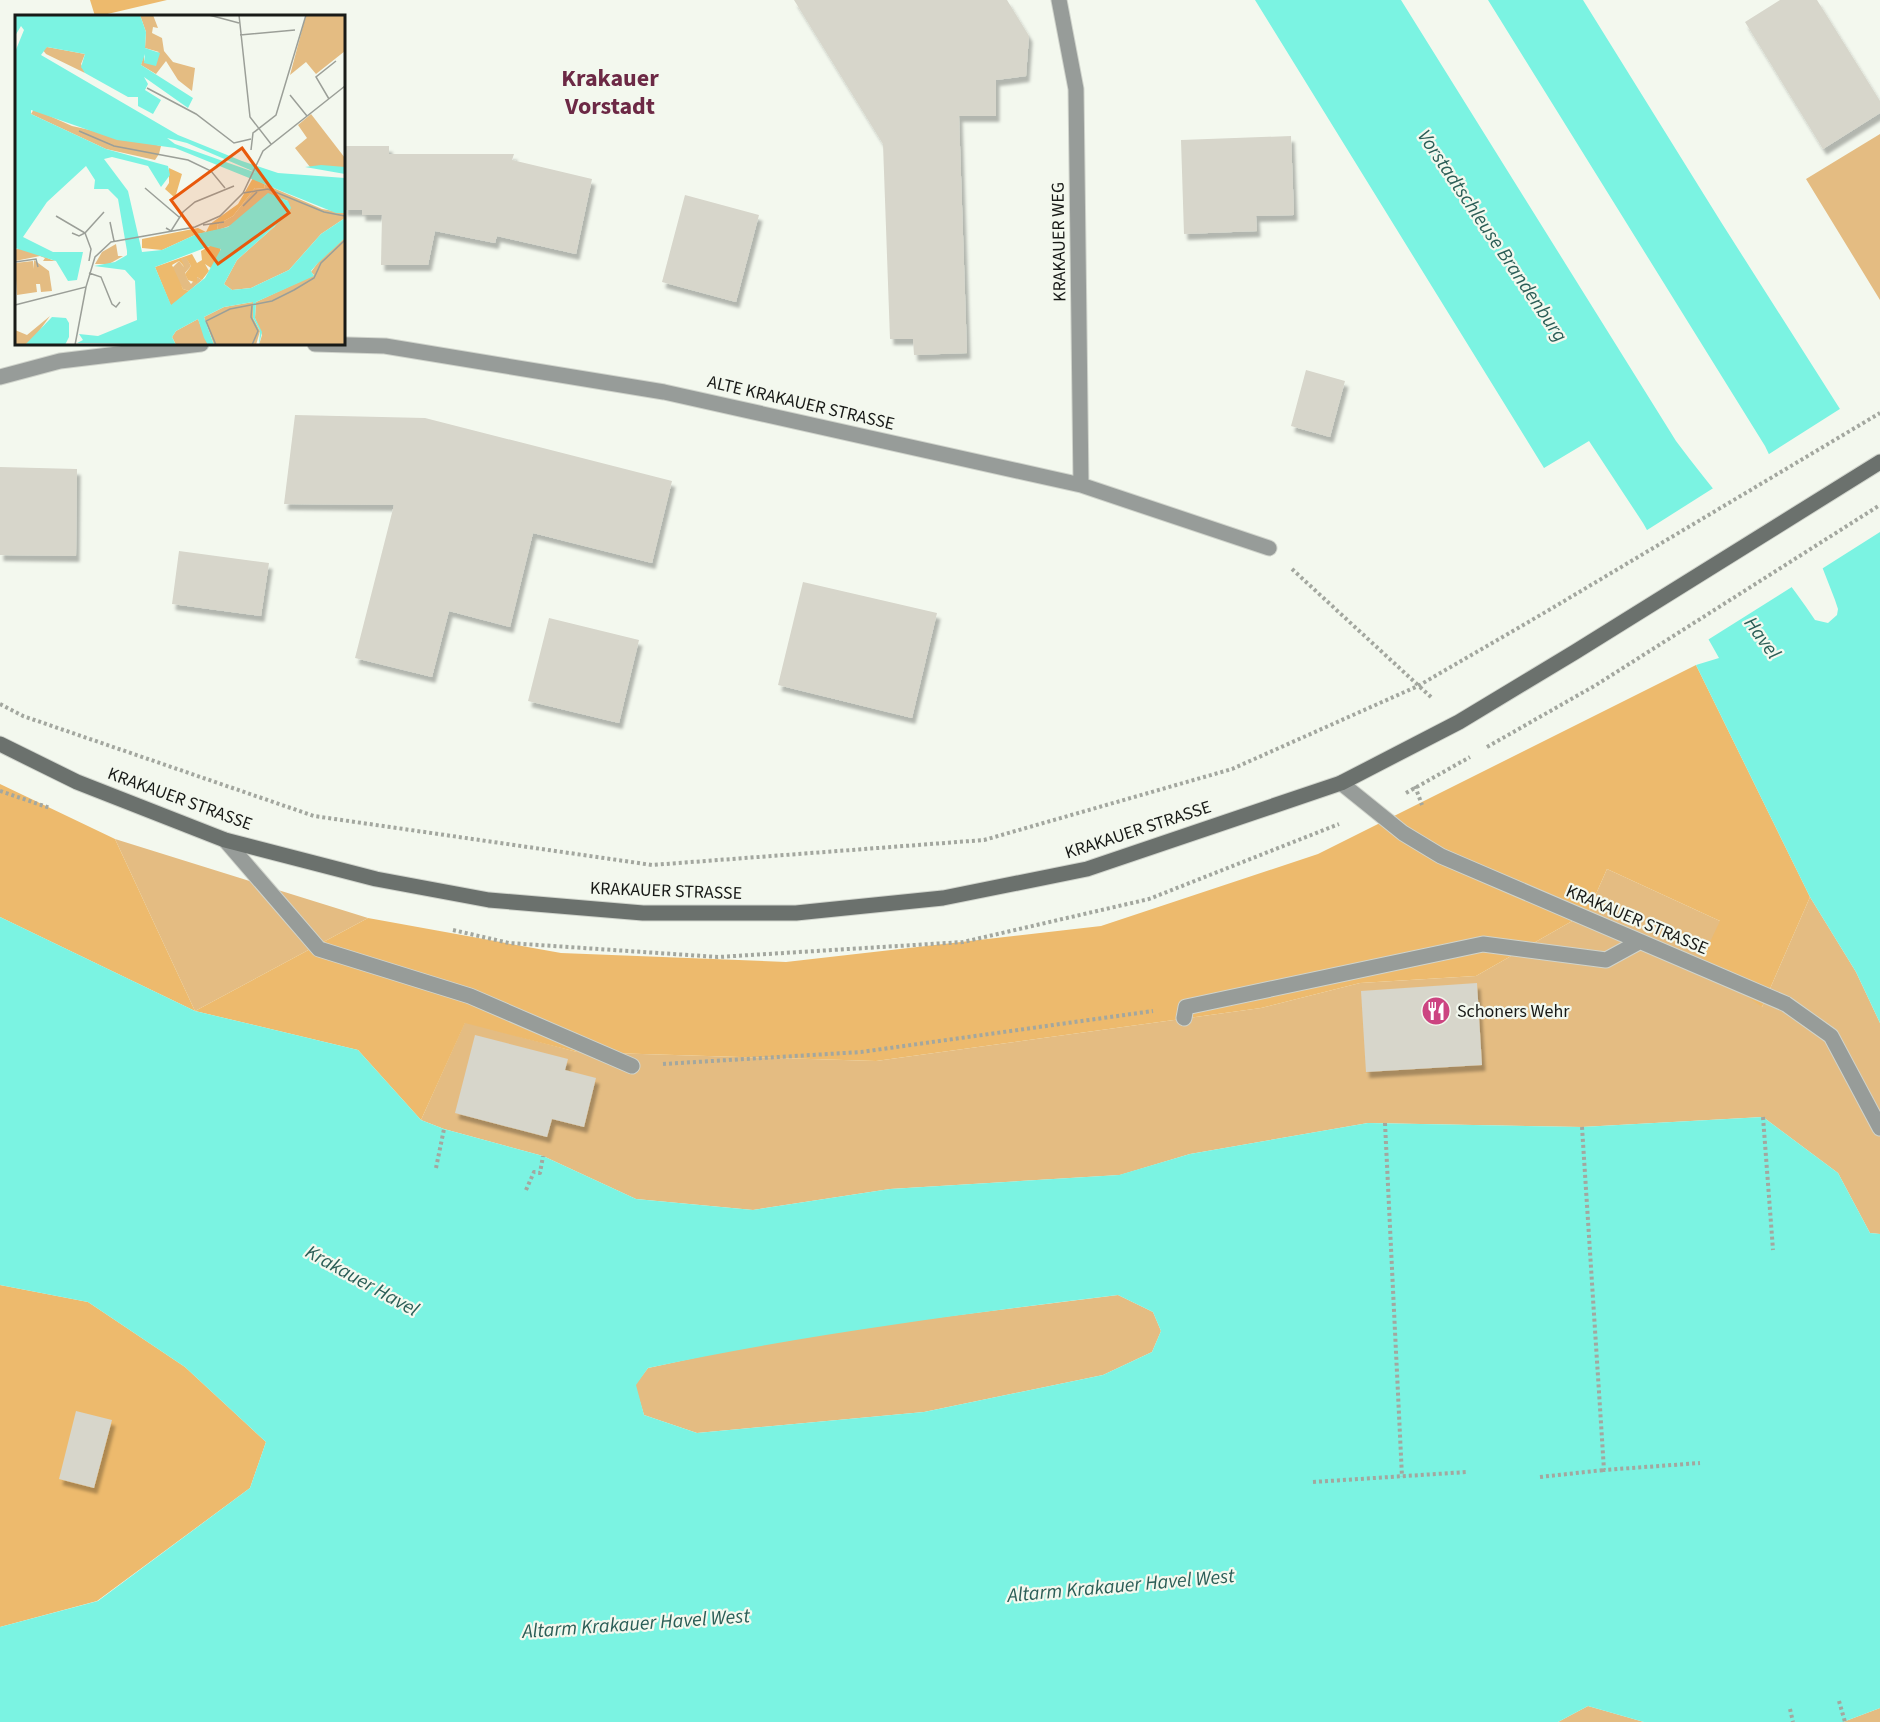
<svg xmlns="http://www.w3.org/2000/svg" width="1880" height="1722" font-family="'Source Sans 3',sans-serif">
<defs>
<filter id="shadow"><feDropShadow dx="3.5" dy="6" stdDeviation="1.5" flood-color="#0004"/></filter>
</defs>
<rect width="100%" height="100%" fill="#f3f8ee"/>
<path fill="#e4bc82" d="M 1880,134 L 1880,300 L 1806,179 Z
M 115,839 L 368,918 L 195,1011 Z
M 1607,869 L 1720,921 L 1762,1007 L 1810,897 L 1856,972 L 1880,1023 L 1880,1234 L 1870,1233 L 1838,1173 L 1763,1117 L 1582,1127 L 1368,1123 L 1190,1154 L 1120,1175 L 890,1189 L 753,1210 L 636,1199 L 543,1156 L 444,1129 L 421,1120 L 465,1022 L 577,1052 L 876,1061 L 1261,1008 L 1360,983 L 1476,976 L 1588,912 Z
M 1118,1295 L 1153,1312 L 1161,1331 L 1152,1352 L 1103,1375 L 924,1412 L 697,1433 L 644,1415 L 635,1385 L 648,1368 L 745,1347 L 887,1324 Z
M 1588,1706 L 1644,1722 L 1558,1722 Z
M 1880,1708 L 1880,1722 L 1843,1722 Z"/>
<path fill="#edba6d" d="M 90,0 L 167,0 L 99,16 L 95,16 Z
M 1696,665 L 1810,897 L 1762,1007 L 1700,963 L 1720,921 L 1607,869 L 1588,912 L 1476,976 L 1360,983 L 1261,1008 L 876,1061 L 577,1052 L 465,1023 L 421,1120 L 358,1050 L 195,1011 L 0,917 L 0,784 L 115,839 L 195,1011 L 368,918 L 561,953 L 786,962 L 1101,926 L 1318,854 Z
M 0,1285 L 88,1302 L 185,1367 L 266,1442 L 250,1488 L 97,1601 L 0,1627 Z"/>
<path fill="#7bf3e2" fill-rule="evenodd" d="M 1255,0 L 1401,0 L 1676,441 C 1721,502 1773,557 1815,620 L 1828,623 L 1837,615 L 1838,609 L 1835,600 L 1821,564 L 1765,446 L 1488,0 L 1583,0 L 1721,222 L 1880,472 L 1880,1023 L 1856,972 L 1810,897 L 1696,665 L 1719,658 L 1643,523 L 1589,441 L 1544,468 Z
M 0,917 L 195,1011 L 358,1050 L 421,1120 L 444,1129 L 543,1156 L 636,1199 L 753,1210 L 890,1189 L 1119,1175 L 1190,1154 L 1368,1123 L 1582,1127 L 1763,1117 L 1838,1173 L 1870,1233 L 1880,1234 L 1880,1708 L 1843,1722 L 1644,1722 L 1588,1706 L 1558,1722 L 0,1722 L 0,1627 L 98,1601 L 250,1488 L 266,1442 L 185,1367 L 88,1302 L 0,1285 ZM 1118,1295 L 1153,1312 L 1161,1331 L 1152,1352 L 1103,1375 L 924,1412 L 697,1433 L 644,1415 L 636,1385 L 648,1368 C 803,1335 960,1314 1118,1295 Z"/>
<path fill="#f3f8ee" d="M 1843,407 L 1880,466 L 1880,532 L 1820,570 L 1766,456 Z
M 1715,487 L 1795,585 L 1706,641 L 1644,532 Z"/>
<path fill="#d7d6cb" filter="url(#shadow)" d="M 794,0 L 1007,0 L 1029,36 L 1026,76 L 996,80 L 996,116 L 959,116 L 967,353 L 914,355 L 913,339 L 890,339 L 883,144 Z
M 1780,0 L 1817,0 L 1880,101 L 1880,113 L 1823,149 L 1745,22 Z
M 1291,136 L 1294,215 L 1256,216 L 1257,231 L 1184,234 L 1181,140 Z
M 344,146 L 389,146 L 389,154 L 514,154 L 512,160 L 592,179 L 576,254 L 497,236 L 495,243 L 435,231 L 428,265 L 381,265 L 382,215 L 362,215 L 362,210 L 344,210 Z
M 685,195 L 759,215 L 736,302 L 662,282 Z
M 1306,370 L 1345,381 L 1330,437 L 1291,426 Z
M 295,415 L 425,418 L 672,481 L 652,563 L 533,533 L 510,627 L 449,611 L 432,677 L 355,658 L 394,505 L 284,504 Z
M 0,467 L 77,469 L 76,556 L 0,555 Z
M 179,551 L 269,563 L 261,616 L 172,604 Z
M 803,582 L 937,613 L 912,718 L 778,685 Z
M 549,618 L 639,640 L 619,723 L 528,701 Z
M 1477,983 L 1482,1065 L 1366,1072 L 1361,991 Z
M 475,1035 L 568,1059 L 565,1070 L 596,1078 L 584,1127 L 552,1119 L 547,1137 L 455,1113 Z
M 76,1411 L 112,1420 L 94,1488 L 59,1479 Z"/>
<g fill="none" stroke-linecap="round" stroke-linejoin="round">
<g stroke="#d0d4cc" stroke-width="17">
<path id="lane" d="M 1341,783 L 1403,833 L 1441,856 L 1786,1004 L 1831,1036 L 1880,1128
M 225,840 L 319,949 L 470,996 L 632,1066
M 1184,1018 L 1186,1007 L 1483,944 L 1606,960 L 1639,942"/>
</g>
<g stroke="#d0d4cc" stroke-width="17">
<path id="street" d="M 1059,0 L 1076,89 L 1081,485
M 315,344 L 385,346 L 664,392 L 1081,485 L 1269,548
M 0,377 L 60,361 L 201,344"/>
</g>
<g stroke="#d0d4cc" stroke-width="17">
<path id="secondary" d="M 0,744 L 77,782 L 225,840 L 376,879 L 489,900 L 643,913 L 796,913 L 943,898 L 1087,869 L 1341,783 L 1459,722 L 1575,652 L 1880,462"/>
</g>
<path stroke="#a3a79f" stroke-width="4" stroke-dasharray="3 3" stroke-linecap="butt" d="M 1292,569 L 1432,698
M 0,704 L 23,716 L 314,816 L 652,865 L 984,840 L 1232,769 L 1418,686 L 1549,610 L 1880,413
M 1487,747 L 1596,685 L 1880,505
M 1415,786 L 1422,805
M 0,791 L 50,808
M 1406,793 L 1470,757
M 453,930 L 509,943 L 718,957 L 963,942 L 1149,899 L 1339,824
M 663,1064 L 861,1052 L 1153,1011
M 1763,1117 L 1773,1250
M 1385,1123 L 1402,1477
M 1582,1127 L 1604,1470 L 1700,1463
M 436,1168 L 444,1129
M 526,1190 L 534,1172 L 540,1173 L 543,1156
M 1540,1477 L 1604,1470
M 1313,1482 L 1467,1472
M 1839,1701 L 1845,1722
M 1790,1709 L 1793,1722"/>
<use href="#lane" stroke="#979c99" stroke-width="15"/>
<use href="#street" stroke="#979c99" stroke-width="15"/>
<use href="#secondary" stroke="#6b716d" stroke-width="15"/>
</g>
<defs>
<g id="restaurant-disc" transform="scale(1.5)"><circle r="9.5" fill="#cc4481" stroke="#f3f8ee"/><path d="M-5-6h1v4h1v-4h1v4h1v-4h1v5L-1.5 .5V6h-2V.5L-5-1ZM5-6V6H3V1.5H1.5Q1.5-4 5-6Z" fill="#fff"/></g>
</defs>
<g fill-rule="evenodd">
<use href="#restaurant-disc" x="1436" y="1011"/>
</g>
<g text-anchor="middle" dominant-baseline="central" stroke-width="4.5" stroke-linejoin="round" paint-order="stroke">
<g font-size="18" fill="#181a17" stroke="#f3f8ee">
<text transform="translate(1059 242) rotate(-91)">KRAKAUER WEG</text>
<text transform="translate(801 403) rotate(13)">ALTE KRAKAUER STRASSE</text>
<text transform="translate(180 799) rotate(20)">KRAKAUER STRASSE</text>
<text transform="translate(1138 830) rotate(-18)">KRAKAUER STRASSE</text>
<text transform="translate(666 891) rotate(2)">KRAKAUER STRASSE</text>
<text transform="translate(1637 920) rotate(23)">KRAKAUER STRASSE</text>
</g>
<g font-size="18" fill="#181a17" stroke="#f3f8ee" text-anchor="start">
<text x="1457" y="1011">Schoners Wehr</text>
</g>
<g font-size="20" font-style="italic" fill="#2b5e57" stroke="#f3f8ee">
<text transform="translate(1492 236) rotate(56)">Vorstadtschleuse Brandenburg</text>
<text transform="translate(1762 638) rotate(54)">Havel</text>
<text transform="translate(362 1281) rotate(29)">Krakauer Havel</text>
<text transform="translate(1121 1586) rotate(-5)">Altarm Krakauer Havel West</text>
<text transform="translate(636 1624) rotate(-4)">Altarm Krakauer Havel West</text>
</g>
<g font-size="24" font-weight="bold" fill="#6c2945" stroke="#f3f8ee">
<text x="610" y="78">Krakauer<tspan x="610" dy="28">Vorstadt</tspan></text>
</g>
</g>
<g transform="translate(15 15)">
<rect width="330" height="330" fill="#f3f8ee"/>
<path d="M 125,0 L 138,0 L 143,13 L 138,12 L 137,18 L 147,23 L 149,36 L 158,47 L 180,53 L 177,76 L 163,65 L 151,46 L 141,59 L 126,50 L 129,39 L 129,46 L 144,37 L 130,33 L 131,17 ZM 291,0 L 330,0 L 330,36 L 301,59 L 291,47 L 275,60 ZM 32,32 L 70,39 L 66,49 L 70,58 L 31,39 L 27,34 ZM 19,94 L 57,111 L 146,131 L 144,139 L 140,145 L 91,134 L 16,99 ZM 296,99 L 330,143 L 330,152 L 295,152 L 280,133 L 292,123 L 283,110 ZM 249,169 L 307,194 L 330,198 L 330,203 L 306,219 L 274,255 L 236,273 L 217,275 L 209,269 L 222,245 L 260,211 L 273,186 L 253,179 L 217,210 L 203,215 L 202,210 L 218,201 L 240,173 L 250,174 ZM 330,223 L 330,330 L 244,330 L 247,320 L 240,303 L 241,287 L 299,260 L 296,257 L 310,238 ZM 101,229 L 103,241 L 108,241 L 94,249 L 80,249 L 87,237 ZM 7,232 L 37,245 L 41,246 L 28,246 L 30,243 L 25,241 L 0,246 L 0,235 ZM 171,242 L 176,251 L 170,258 L 173,265 L 176,269 L 182,262 L 187,265 L 174,276 L 168,274 L 156,254 L 164,246 L 169,252 L 165,244 ZM 19,245 L 34,256 L 37,276 L 26,277 L 25,269 L 21,269 L 22,277 L 2,280 L 0,248 L 18,246 L 19,254 ZM 238,287 L 238,303 L 245,316 L 241,330 L 199,330 L 189,302 L 209,292 ZM 35,301 L 19,323 L 10,330 L 0,330 L 0,315 L 12,320 ZM 183,304 L 193,330 L 161,330 L 157,322 L 161,316 Z" fill="#e4bc82"/>
<path d="M 154,153 L 167,159 L 160,183 L 150,174 L 154,168 ZM 238,163 L 249,169 L 250,174 L 240,173 L 218,201 L 202,210 L 203,215 L 182,219 L 147,235 L 127,233 L 127,224 L 183,213 L 191,217 L 195,209 L 223,189 ZM 195,231 L 206,231 L 204,242 L 196,253 L 190,249 L 194,256 L 187,265 L 182,262 L 182,268 L 173,265 L 170,259 L 176,251 L 171,243 L 166,244 L 170,252 L 164,246 L 157,250 L 168,274 L 174,276 L 156,291 L 140,252 L 177,239 L 182,248 L 187,245 L 186,236 Z" fill="#edba6d"/>
<path d="M 0,0 L 125,0 L 131,17 L 130,33 L 145,38 L 141,51 L 129,48 L 130,39 L 126,50 L 178,83 L 173,93 L 129,62 L 133,69 L 130,75 L 146,85 L 138,99 L 123,91 L 123,82 L 113,82 L 70,58 L 66,52 L 70,39 L 32,32 L 26,40 L 163,120 L 227,146 L 263,158 L 330,163 L 330,198 L 321,198 L 160,133 L 102,125 L 16,95 L 16,99 L 91,134 L 153,151 L 155,160 L 146,172 L 133,151 L 97,142 L 89,144 L 113,176 L 127,237 L 147,235 L 182,219 L 213,212 L 253,178 L 273,186 L 276,193 L 272,200 L 222,245 L 209,269 L 217,275 L 236,273 L 274,255 L 306,219 L 330,203 L 330,223 L 303,248 L 296,256 L 299,261 L 241,287 L 240,303 L 247,317 L 244,330 L 245,316 L 238,303 L 238,287 L 209,292 L 189,302 L 199,330 L 193,330 L 189,323 L 183,304 L 161,316 L 157,322 L 161,330 L 62,328 L 68,325 L 64,319 L 83,321 L 122,305 L 120,266 L 110,255 L 79,251 L 100,247 L 112,240 L 112,236 L 103,184 L 93,174 L 79,174 L 80,165 L 71,151 L 32,187 L 8,222 L 38,237 L 68,237 L 62,265 L 53,266 L 41,246 L 0,233 L 0,37 L 9,15 L 6,11 L 0,21 ZM 152,123 L 172,128 L 242,158 L 160,129 ZM 195,231 L 206,234 L 190,263 L 156,290 L 140,252 ZM 306,150 L 330,152 L 330,159 L 290,152 ZM 37,302 L 51,303 L 54,308 L 54,322 L 50,330 L 10,330 Z" fill="#7bf3e2" fill-rule="evenodd"/>
<path fill="none" stroke="#9b9f98" stroke-width="1.5" d="M 194,0 L 224,8M 224,0 L 235,102 L 256,129M 225,20 L 280,15M 132,73 L 181,99 L 219,128 L 236,124M 275,80 L 292,101M 314,84 L 301,62 L 321,46M 64,116 L 99,131 L 173,145 L 196,156 L 210,173M 236,135 L 238,118 L 261,100 L 291,0M 130,173 L 164,202M 228,178 L 253,174 L 309,197 L 330,201M 228,191 L 242,177M 41,201 L 70,218 L 64,221 L 57,218M 95,207 L 99,226M 188,210 L 209,207M 151,213 L 156,216 L 168,197 L 180,187 L 219,171M 74,246 L 76,234 L 70,218 L 89,197M 0,247 L 21,244 L 23,252M 74,258 L 86,262 L 97,289 L 101,292 L 105,287M 0,290 L 71,272 L 80,242 L 96,227 L 180,212 L 205,201 L 228,178 L 248,136 L 330,71M 237,290 L 236,302 L 243,316 L 237,330M 60,330 L 71,272M 201,330 L 191,306 L 215,294 L 257,286 L 279,275 L 299,263 L 306,248 L 330,225"/>
<path fill="#e8590c" fill-opacity="0.15" stroke="#e8590c" stroke-width="3" d="M 227,133 L 274,198 L 203,249 L 156,185 Z"/>
<rect width="330" height="330" fill="none" stroke="#181a17" stroke-width="3"/>
</g>
</svg>
